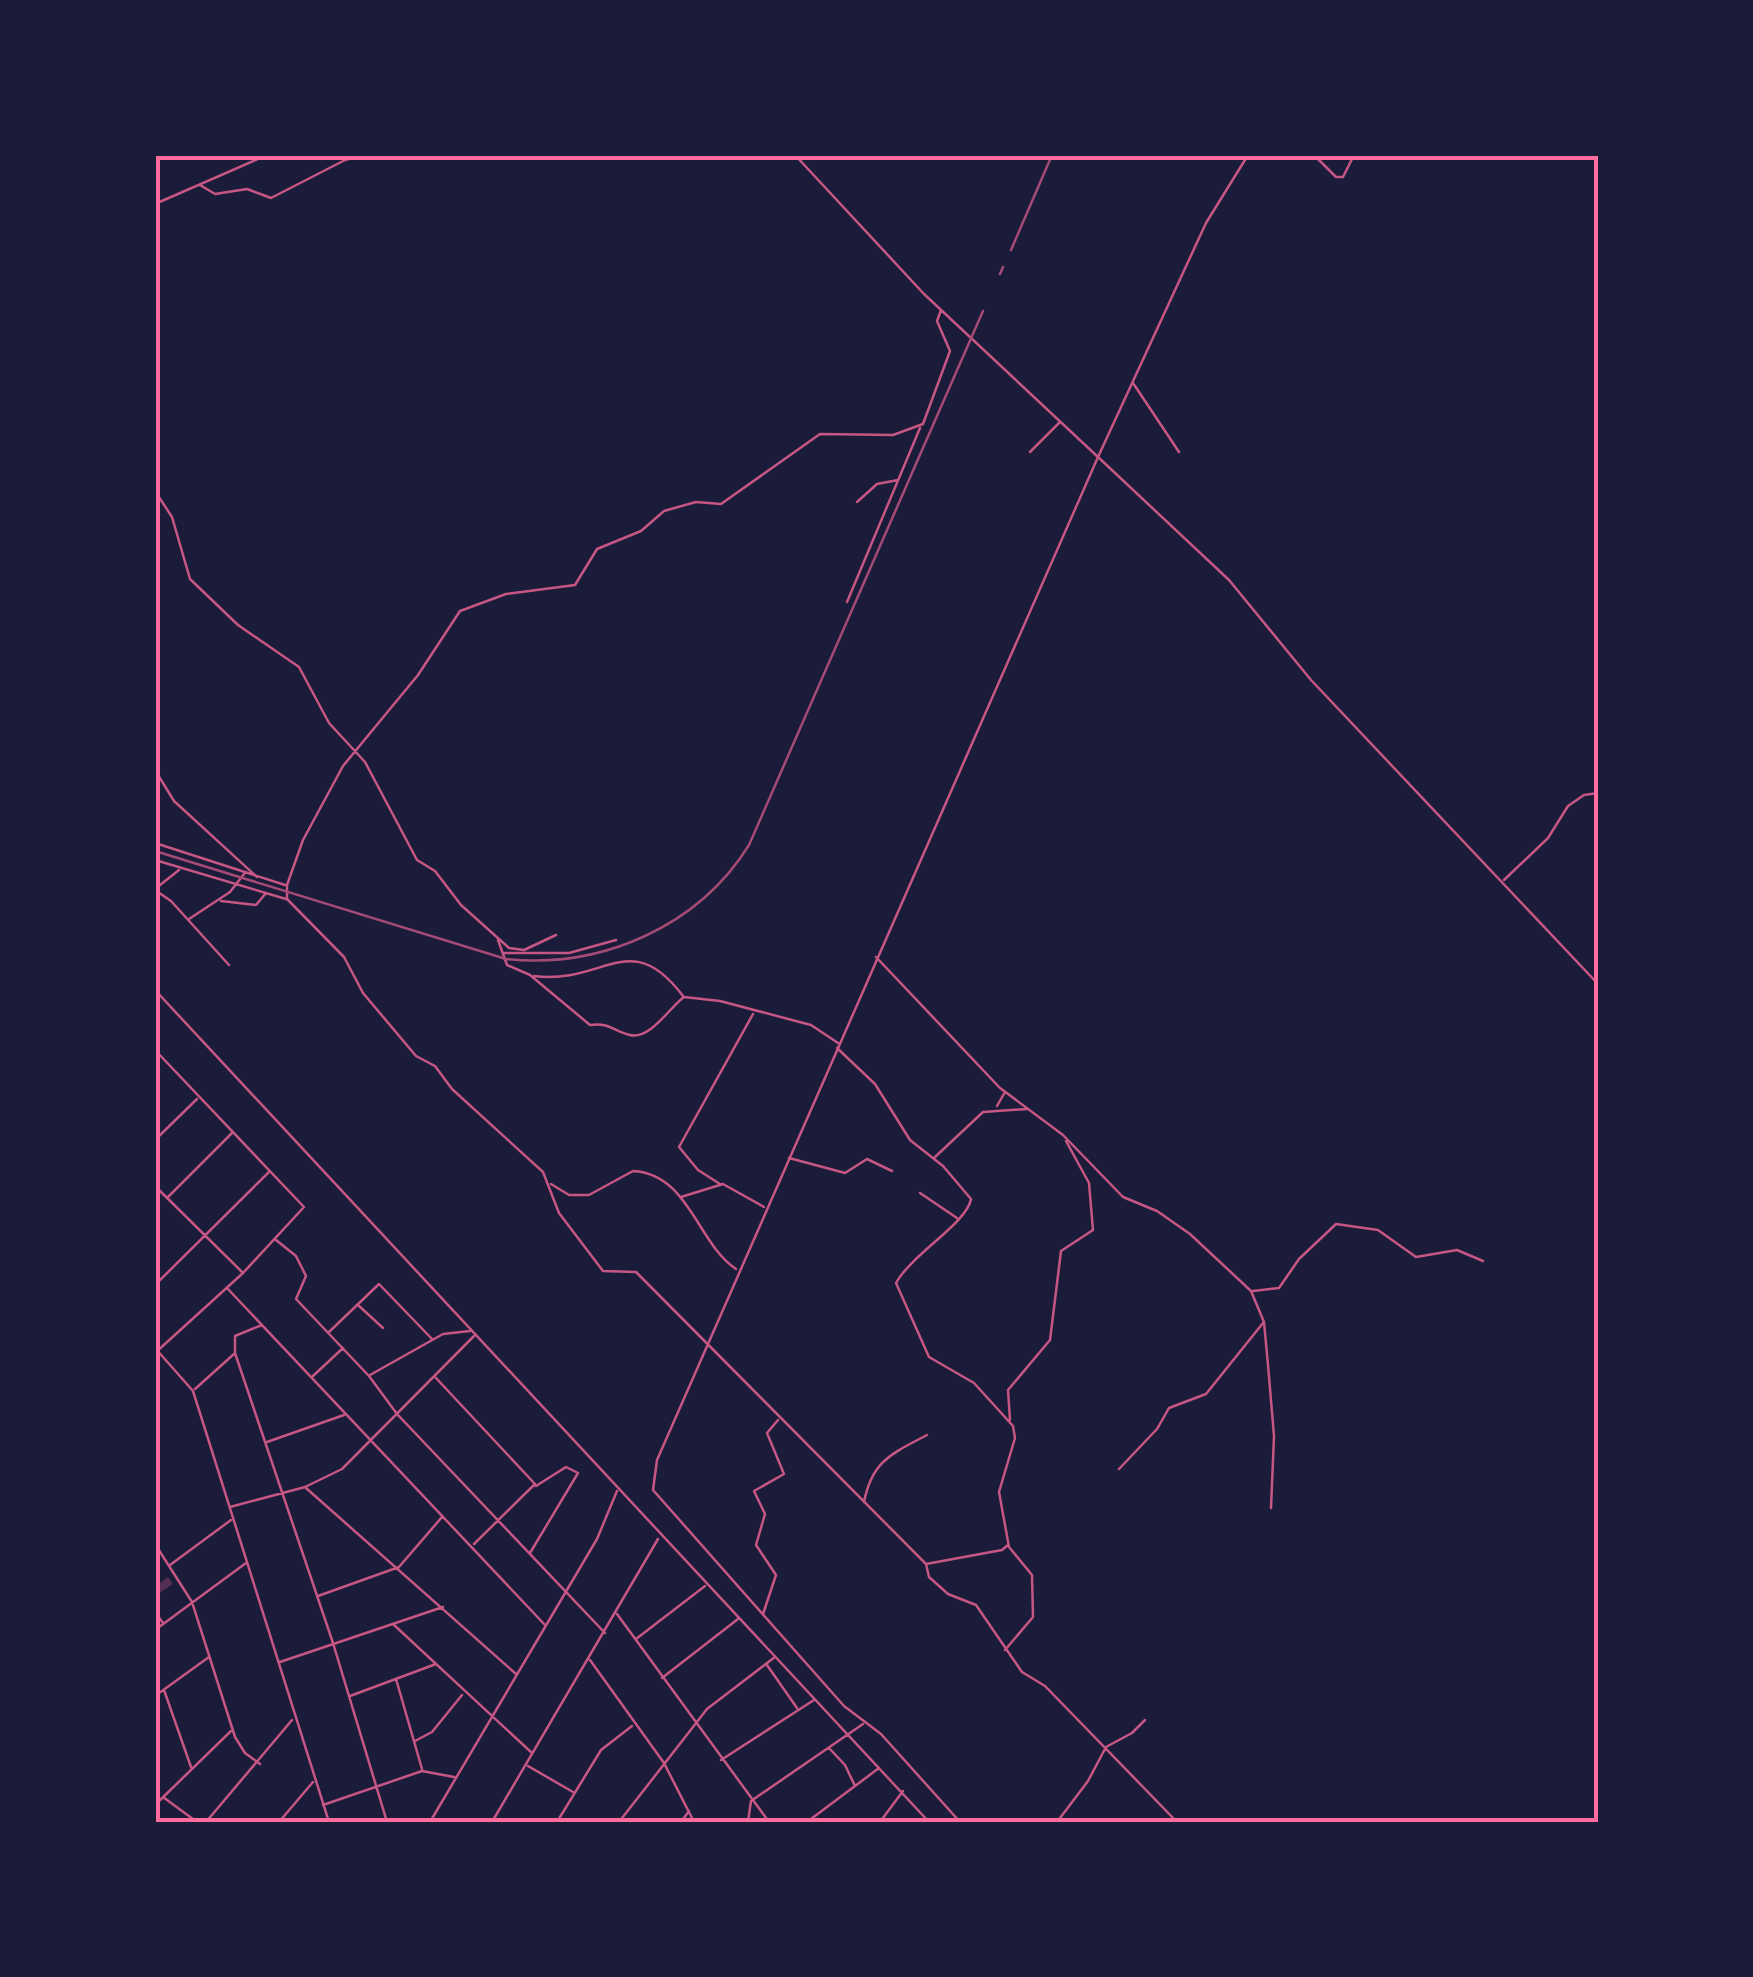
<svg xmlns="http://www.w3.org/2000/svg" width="1753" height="1977" font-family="Georgia,serif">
<rect width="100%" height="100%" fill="#1b1b3a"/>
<path fill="#542f53" d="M 168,1577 L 173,1584 L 155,1596 L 155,1587 Z"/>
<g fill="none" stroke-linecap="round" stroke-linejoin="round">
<path stroke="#c65784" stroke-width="2.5" d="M 795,155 L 924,294 L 1098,457 L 657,1460 L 653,1490 L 844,1706 L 881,1734 L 960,1822
M 1314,155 L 1336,177 L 1343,177 L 1354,155
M 200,185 L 215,194 L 247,189 L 271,198 L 345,160 L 364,155
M 155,204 L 267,155
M 941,310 L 937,321 L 950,351 L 923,424 L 893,435 L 820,434 L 721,504 L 696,502 L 664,511 L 641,531 L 597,549 L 575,585 L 506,594 L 460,611 L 418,675 L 343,766 L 303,840 L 287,885 L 287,899 L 344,957 L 363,993 L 416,1056 L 435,1066 L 452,1089 L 543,1172 L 559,1213 L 603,1271 L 636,1272 L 926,1564 L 929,1577 L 948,1594 L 976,1605 L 1022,1672 L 1045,1686 L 1177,1822
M 1133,383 L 1179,452
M 1030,452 L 1059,423
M 155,491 L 172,517 L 190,579 L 238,625 L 299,667 L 329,723 L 365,762 L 417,860 L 435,871 L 461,905 L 509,948 L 524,950 L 556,935
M 857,502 L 877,484 L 898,480
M 847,602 L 920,428
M 155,770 L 174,801 L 257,877
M 155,843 L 285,885
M 155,860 L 286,899
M 1504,880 L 1548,838 L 1568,806 L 1584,795 L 1598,793
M 155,889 L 179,870
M 155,890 L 171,901 L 229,965
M 221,901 L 256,905 L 266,893
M 189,919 L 230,892 L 244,874
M 498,940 L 507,965 L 530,975 L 590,1025 C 609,1022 613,1031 630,1035 C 650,1040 670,1007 684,997 L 720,1001 L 811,1025 L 838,1043
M 505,953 L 569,953 L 616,940
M 876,957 L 1000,1088 L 1063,1135 L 1123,1197 L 1157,1211 L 1190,1234 L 1251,1291 L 1264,1322 L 1268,1365 L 1274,1436 L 1271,1508
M 534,976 C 605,985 630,926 683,996
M 155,990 L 929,1822
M 837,1048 L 875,1084 L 910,1140 L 943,1166 L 971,1199 C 967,1223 912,1254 896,1283 L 929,1357 L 974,1383 L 1013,1426 L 1015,1438 L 999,1492 L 1009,1547 L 1032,1575 L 1033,1617 L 1005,1650
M 155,1050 L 304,1207 L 243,1273 L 155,1353
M 997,1106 L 1005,1092
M 155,1140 L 197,1099
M 935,1157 L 983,1112 L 1027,1109
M 789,1158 L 845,1173 L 867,1159 L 892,1171
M 551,1184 L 569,1195 L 589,1195 L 633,1171 C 689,1174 697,1243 736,1269
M 720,1184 L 698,1170 L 679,1147 L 753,1014
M 155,1186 L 242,1272
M 920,1193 L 957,1218
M 681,1197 L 723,1184 L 764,1207
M 167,1198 L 232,1133
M 276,1240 L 296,1256 L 306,1276 L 296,1299 L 369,1376 L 397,1414 L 605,1633
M 155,1285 L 270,1171
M 227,1288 L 545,1625
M 1253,1291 L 1279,1288 L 1299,1259 L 1336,1224 L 1378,1230 L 1416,1257 L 1457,1250 L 1483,1261
M 358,1305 L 383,1328
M 262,1325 L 235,1336 L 235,1353 L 333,1643 L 387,1822
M 329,1332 L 379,1284 L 432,1339
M 155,1348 L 193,1391 L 329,1822
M 370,1375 L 443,1334 L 470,1331
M 313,1376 L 343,1348
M 436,1378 L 535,1484 L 474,1544
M 195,1389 L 234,1354
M 1010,1420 L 1008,1390 L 1050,1340 L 1061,1251 L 1093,1230 L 1089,1183 L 1066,1141
M 267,1442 L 344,1415
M 1119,1469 L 1157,1429 L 1169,1408 L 1206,1394 L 1263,1323
M 306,1488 L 516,1674
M 864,1502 C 872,1461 891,1454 927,1435
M 230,1507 L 305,1487 L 342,1469 L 474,1336
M 155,1544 L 192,1602 L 235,1737 L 245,1753 L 260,1764
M 530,1553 L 578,1473 L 566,1467 L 536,1486
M 926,1564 L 1002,1550 L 1008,1545
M 170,1565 L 231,1520
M 318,1596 L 399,1567 L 442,1517
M 155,1612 L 163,1623
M 617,1614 L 769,1822
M 763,1614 L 776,1575 L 756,1545 L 765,1514 L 754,1491 L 784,1474 L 767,1433 L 778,1420
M 393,1624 L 532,1753
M 155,1630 L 246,1563
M 636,1639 L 705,1586
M 590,1660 L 664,1763 L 694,1822
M 280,1662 L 443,1607
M 767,1665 L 797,1708
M 662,1678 L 738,1619
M 396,1679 L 422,1769
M 164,1690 L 191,1767
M 155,1696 L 209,1657
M 350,1696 L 436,1664
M 415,1741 L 432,1732 L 462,1695
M 829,1748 L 845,1765 L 855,1786
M 721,1760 L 814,1700
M 528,1766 L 573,1792
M 163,1797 L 197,1822
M 155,1805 L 231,1731
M 323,1805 L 422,1771 L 454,1777
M 206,1822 L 292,1720
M 279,1822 L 313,1782
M 430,1822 L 597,1539 L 617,1491
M 492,1822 L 658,1539
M 557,1822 L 601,1750 L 632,1726
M 619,1822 L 707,1709 L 775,1657
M 681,1822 L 689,1811
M 748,1822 L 751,1801 L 863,1724
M 807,1822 L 879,1768
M 880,1822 L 903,1791
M 1057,1822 L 1088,1781 L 1106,1747 L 1132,1733 L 1145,1720"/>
<path stroke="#c65784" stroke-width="2.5" d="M 1248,155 L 1206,223 L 1098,457 L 1229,580 L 1311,680 L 1598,984"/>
<path stroke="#a44b75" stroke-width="2.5" d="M 1011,250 L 1052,155
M 1000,274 L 1003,267
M 155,851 L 506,959 C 601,969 698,927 749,845 L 983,311"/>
</g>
<rect width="1753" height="1977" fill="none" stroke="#1b1b3a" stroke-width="315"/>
<rect x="158" y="158" width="1438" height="1662" fill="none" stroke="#ff6b9d" stroke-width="4"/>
</svg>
